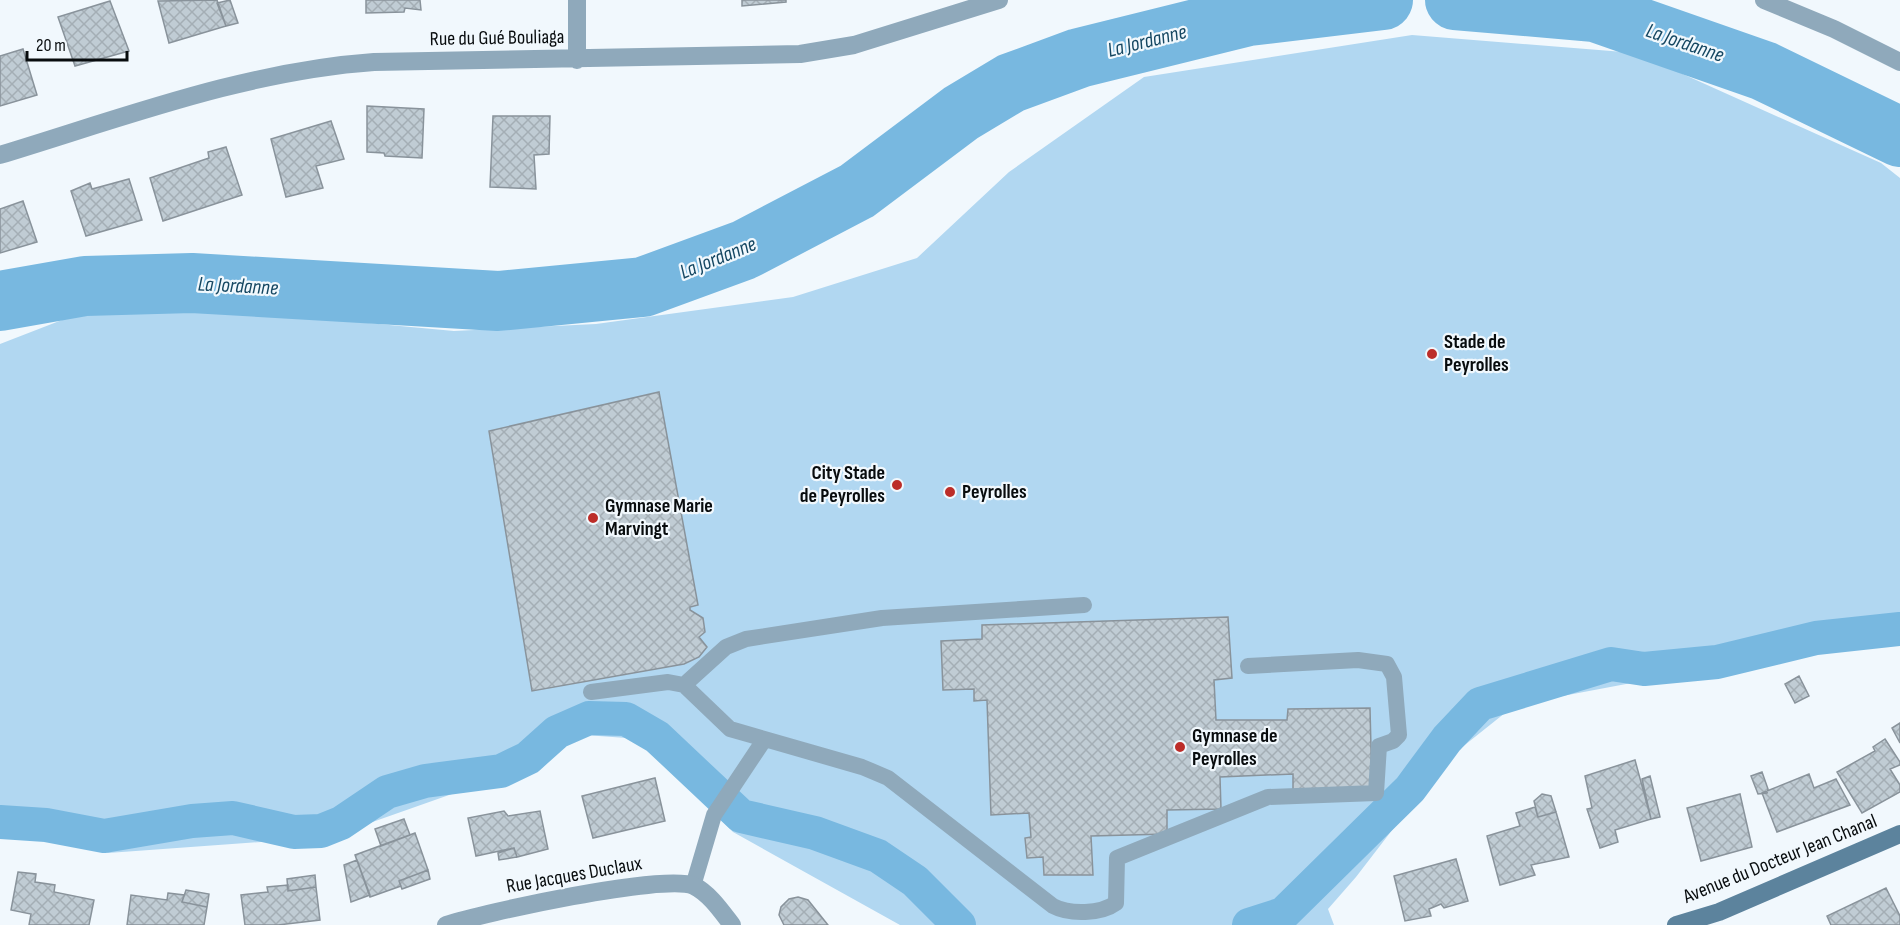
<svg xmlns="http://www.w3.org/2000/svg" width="1900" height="925" font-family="'Sofia Sans Condensed',sans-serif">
<defs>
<pattern id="building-cross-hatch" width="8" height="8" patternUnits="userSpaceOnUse" patternTransform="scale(1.5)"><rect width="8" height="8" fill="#c0ccd4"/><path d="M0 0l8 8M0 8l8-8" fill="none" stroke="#a4aeb5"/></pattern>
</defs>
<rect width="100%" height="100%" fill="#f1f8fd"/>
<path fill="#b1d7f1" d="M 1412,35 L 1636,53 L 1881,163 L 1900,178 L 1900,641 L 1791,653 L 1515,705 L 1446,760 L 1356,877 L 1328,909 L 1334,925 L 900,925 L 733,832 L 640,739 L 585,735 L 520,770 L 330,837 L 108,853 L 0,829 L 0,344 L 80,313 L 260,313 L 454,331 L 596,324 L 793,297 L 917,258 L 1009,172 L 1144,77 Z"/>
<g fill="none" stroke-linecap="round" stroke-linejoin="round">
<path stroke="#78b8e0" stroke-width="34" d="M 0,822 L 46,825 L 104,836 L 192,821 L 233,818 L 294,832 L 321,831 L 341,823 L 387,792 L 425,781 L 501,771 L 528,758 L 557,732 L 589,718 L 626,719 L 657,737 L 741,816 L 815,833 L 878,856 L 915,881 L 959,925
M 1249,925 L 1283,914 L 1410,789 L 1447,739 L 1480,704 L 1611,664 L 1644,669 L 1717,662 L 1816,638 L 1900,629"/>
<path stroke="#78b8e0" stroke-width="60" d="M 1455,0 L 1595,12 L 1764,71 L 1900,137
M 0,301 L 85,286 L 192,283 L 498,301 L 643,287 L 744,250 L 857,191 L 961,113 L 1011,83 L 1079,58 L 1249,16 L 1383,0"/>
</g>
<path fill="url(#building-cross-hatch)" stroke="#89939b" stroke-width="1.5" d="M 217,0 L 226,26 L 169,43 L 158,1 Z
M 230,0 L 238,23 L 226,26 L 217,3 Z
M 366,0 L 420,0 L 421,10 L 405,8 L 404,12 L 366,13 Z
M 742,0 L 786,0 L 786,2 L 742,6 Z
M 110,1 L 129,51 L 75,66 L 58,17 Z
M 23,49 L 37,95 L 0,106 L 0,56 Z
M 367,106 L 424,109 L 422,158 L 385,156 L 384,153 L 367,152 Z
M 493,116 L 550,116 L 549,154 L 534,155 L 536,189 L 490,187 Z
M 331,121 L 344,159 L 316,166 L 323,188 L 286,197 L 271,139 Z
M 226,147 L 242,195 L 163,221 L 150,178 L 209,158 L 208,152 Z
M 129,179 L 142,220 L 86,236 L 71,191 L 90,183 L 92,189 Z
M 23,201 L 37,242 L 0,253 L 0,209 Z
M 659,392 L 698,605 L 690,607 L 690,610 L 703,618 L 705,632 L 699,637 L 707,647 L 699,657 L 684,664 L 532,691 L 489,431 Z
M 1228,617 L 1232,678 L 1214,680 L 1216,720 L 1287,720 L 1288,709 L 1370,708 L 1372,788 L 1293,790 L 1293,774 L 1220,777 L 1221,809 L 1167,810 L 1167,834 L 1091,836 L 1093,875 L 1044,875 L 1043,857 L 1027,858 L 1025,838 L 1031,837 L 1029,813 L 991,815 L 987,700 L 974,701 L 974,689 L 943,690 L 941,641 L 982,639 L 982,625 Z
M 1799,676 L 1809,696 L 1795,703 L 1785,684 Z
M 1900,723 L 1900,743 L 1892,728 Z
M 1885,739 L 1900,762 L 1900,765 L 1890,769 L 1900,785 L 1900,792 L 1862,813 L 1837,772 L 1875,751 L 1873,747 Z
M 1635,760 L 1651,819 L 1615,830 L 1618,842 L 1600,848 L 1587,809 L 1592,808 L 1585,776 Z
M 1762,772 L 1768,789 L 1767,793 L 1758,794 L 1751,776 Z
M 1809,774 L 1814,788 L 1836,779 L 1850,805 L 1777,832 L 1762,793 Z
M 1650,776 L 1660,817 L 1651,819 L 1642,779 Z
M 655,778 L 665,821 L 593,838 L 582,796 Z
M 1542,794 L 1551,796 L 1556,812 L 1538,817 L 1534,801 Z
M 1740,794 L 1752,847 L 1701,861 L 1687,808 Z
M 1535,807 L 1538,817 L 1556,812 L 1569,857 L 1531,865 L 1535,875 L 1500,885 L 1487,836 L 1520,826 L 1516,813 Z
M 504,811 L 508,816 L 540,811 L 548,849 L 517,857 L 514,848 L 476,856 L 468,818 Z
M 404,819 L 410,835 L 381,846 L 375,829 Z
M 415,833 L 428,870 L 399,881 L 401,886 L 370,897 L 355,855 Z
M 514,848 L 517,857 L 499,860 L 498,853 Z
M 1456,859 L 1468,901 L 1444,908 L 1441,904 L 1429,909 L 1431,916 L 1405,921 L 1394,876 Z
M 357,860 L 370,895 L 351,902 L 344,865 Z
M 428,870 L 430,879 L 402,889 L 399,881 Z
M 18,872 L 36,874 L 35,882 L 55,885 L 54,892 L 94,900 L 89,925 L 29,925 L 31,914 L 11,910 Z
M 315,875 L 316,887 L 288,891 L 287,879 Z
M 288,885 L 288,891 L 316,887 L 320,920 L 278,925 L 245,925 L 241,895 L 268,892 L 267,887 Z
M 1886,888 L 1900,916 L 1900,925 L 1831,925 L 1827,916 Z
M 186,890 L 209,894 L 207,907 L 182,902 Z
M 168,893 L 184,895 L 182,902 L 207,907 L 204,925 L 127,925 L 131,895 L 167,900 Z
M 798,897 L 808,900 L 828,925 L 784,925 L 779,915 L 781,907 L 789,899 Z"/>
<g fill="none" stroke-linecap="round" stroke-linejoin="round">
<path stroke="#8fa9bb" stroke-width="16" d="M 684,685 L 726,647 L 746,639 L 882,618 L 1084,605
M 591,692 L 668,682 L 684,685 L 730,729 L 862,767 L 888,778 L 1053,906 C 1070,915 1101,914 1116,903 L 1117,858 L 1268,797 L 1376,793 L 1379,746 L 1393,741 L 1399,735 L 1394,677 L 1387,664 L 1358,660 L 1248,666
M 693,886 L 714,815 L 764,740"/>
<path stroke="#8fa9bb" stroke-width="18" d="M 577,0 L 577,60
M 1764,0 L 1834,29 L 1900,62
M 0,155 C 122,118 246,71 374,62 L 800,54 L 854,45 L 999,0
M 446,925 C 483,913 664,873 694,886 C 709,893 722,912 732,925"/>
<path stroke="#5c839d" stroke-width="18" d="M 1676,925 L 1719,912 L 1900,834"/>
</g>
<g fill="#bc2d29" stroke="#f1f8fd" stroke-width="2">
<circle cx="1432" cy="354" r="6"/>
<circle cx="897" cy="485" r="6"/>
<circle cx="950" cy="492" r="6"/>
<circle cx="593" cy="518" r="6"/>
<circle cx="1180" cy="747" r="6"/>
</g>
<g text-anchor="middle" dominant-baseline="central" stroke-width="4.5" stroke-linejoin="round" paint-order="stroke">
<g font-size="20" fill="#080c0e" stroke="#f1f8fd">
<text transform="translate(497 38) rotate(-1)">Rue du Gué Bouliaga</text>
<text transform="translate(1780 859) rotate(-22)">Avenue du Docteur Jean Chanal</text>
<text transform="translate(574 875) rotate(-10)">Rue Jacques Duclaux</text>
</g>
<g font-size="20" font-weight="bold" fill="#080c0e" stroke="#f1f8fd" text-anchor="start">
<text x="1444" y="342">Stade de<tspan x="1444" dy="23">Peyrolles</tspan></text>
<text x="885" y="473" text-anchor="end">City Stade<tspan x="885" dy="23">de Peyrolles</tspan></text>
<text x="962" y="492">Peyrolles</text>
<text x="605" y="506">Gymnase Marie<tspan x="605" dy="23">Marvingt</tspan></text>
<text x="1192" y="736">Gymnase de<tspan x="1192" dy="23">Peyrolles</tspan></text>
</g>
<g font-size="21" font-style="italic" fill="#154762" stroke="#f1f8fd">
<text transform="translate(1147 41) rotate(-14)">La Jordanne</text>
<text transform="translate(1685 43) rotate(19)">La Jordanne</text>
<text transform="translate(718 258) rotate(-22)">La Jordanne</text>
<text transform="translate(238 286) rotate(3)">La Jordanne</text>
</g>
</g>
<path d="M27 51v9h100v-9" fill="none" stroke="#080c0e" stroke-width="3"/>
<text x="36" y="51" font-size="18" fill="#080c0e" stroke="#f1f8fd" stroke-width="4.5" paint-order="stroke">20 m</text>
</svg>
